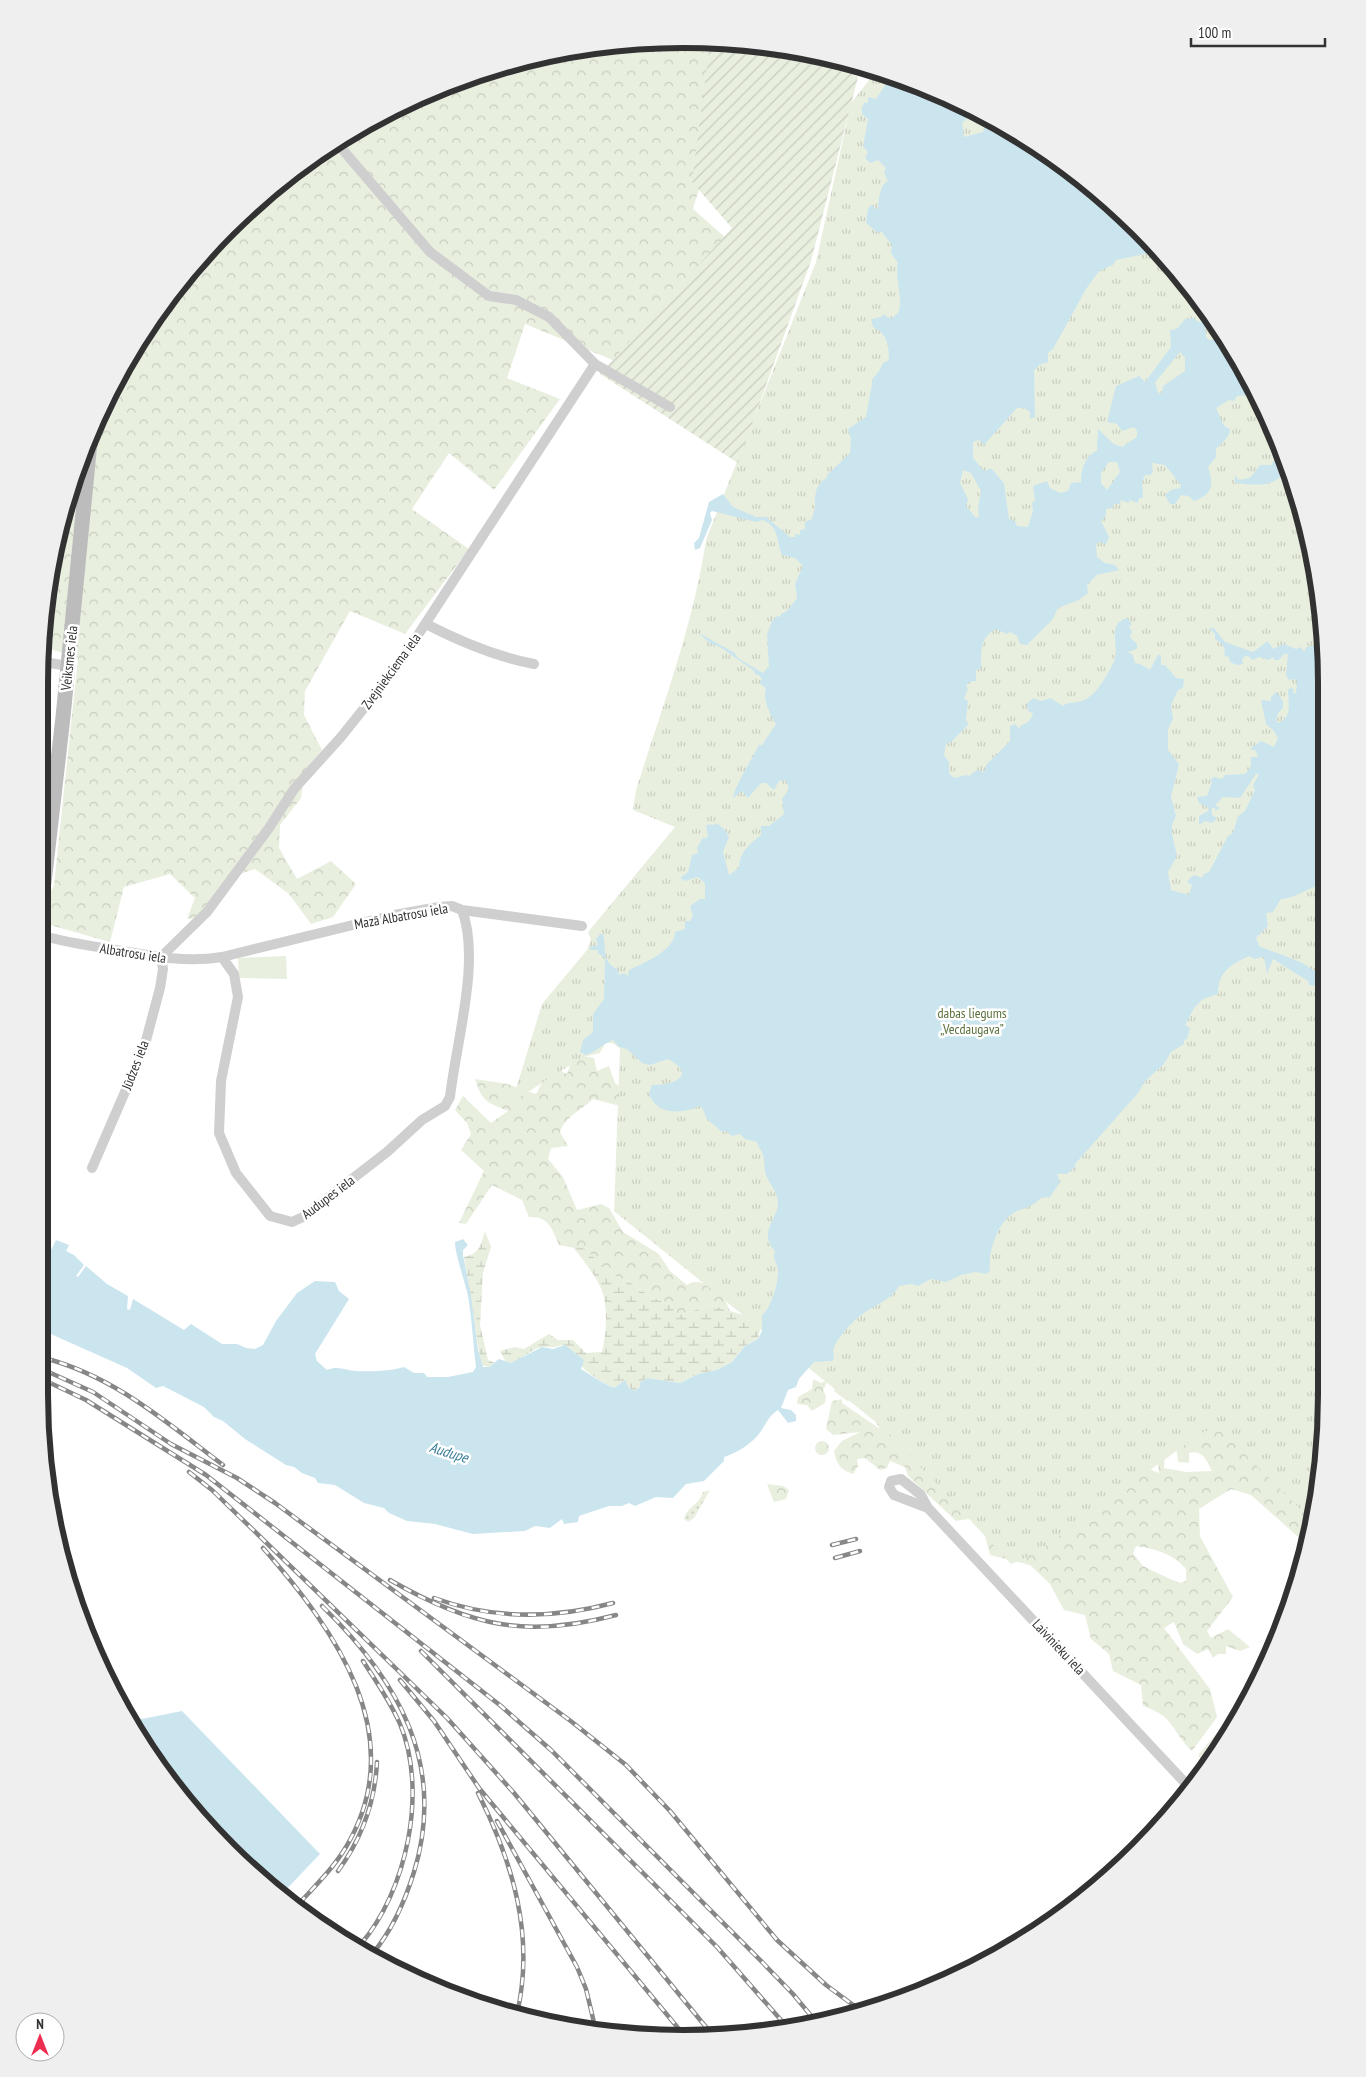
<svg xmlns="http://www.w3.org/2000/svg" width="1366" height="2077" font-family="'PT Sans Narrow',sans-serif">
<defs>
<pattern id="grass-dots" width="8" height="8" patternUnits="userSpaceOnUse" patternTransform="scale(1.25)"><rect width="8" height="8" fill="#e9efdf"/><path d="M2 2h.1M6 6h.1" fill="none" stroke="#c8cdc0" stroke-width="1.8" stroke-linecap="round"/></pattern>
<pattern id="forest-crowns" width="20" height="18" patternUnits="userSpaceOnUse" patternTransform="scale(1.25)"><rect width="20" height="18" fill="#e9efdf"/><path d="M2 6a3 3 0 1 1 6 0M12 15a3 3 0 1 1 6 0" fill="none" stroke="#c8cdc0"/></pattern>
<pattern id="wetland-marsh" width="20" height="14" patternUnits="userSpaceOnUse" patternTransform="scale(1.25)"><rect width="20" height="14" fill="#e9efdf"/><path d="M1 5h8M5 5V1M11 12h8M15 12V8" fill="none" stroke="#c8cdc0"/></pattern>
<pattern id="park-tufts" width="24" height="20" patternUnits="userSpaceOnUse" patternTransform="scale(1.25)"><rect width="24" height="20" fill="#e9efdf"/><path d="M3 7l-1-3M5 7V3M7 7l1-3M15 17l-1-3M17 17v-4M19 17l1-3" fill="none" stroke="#c8cdc0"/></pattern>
<pattern id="garden-furrows" width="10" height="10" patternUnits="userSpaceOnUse" patternTransform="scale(1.25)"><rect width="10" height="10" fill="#e9efdf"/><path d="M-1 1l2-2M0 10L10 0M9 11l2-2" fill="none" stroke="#c8cdc0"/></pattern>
</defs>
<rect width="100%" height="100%" fill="#fff"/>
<path fill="url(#grass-dots)" d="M 710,1490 L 694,1518 L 688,1522 L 684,1519 C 686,1508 700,1504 703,1492 Z"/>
<path fill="url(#forest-crowns)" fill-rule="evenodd" d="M 641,40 L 767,44 L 834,60 L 832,130 L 734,70 L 693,209 L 742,252 L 625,365 L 525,324 L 507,378 L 560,399 L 494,490 L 449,453 L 412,509 L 469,549 L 405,634 L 350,611 L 305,691 L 304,715 L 322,750 L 305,770 L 301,798 L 280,825 L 279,848 L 297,879 L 331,861 L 356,884 L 333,917 L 311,924 L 289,894 L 255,869 L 228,878 L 197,918 L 187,919 L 195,898 L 170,874 L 124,887 L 110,942 L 50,925 C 41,908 46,902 54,885 L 78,658 L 44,647 L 44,599 L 73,476 L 105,398 L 199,258 L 291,172 L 398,105 L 517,61 Z
M 574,1054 L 594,1058 L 597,1071 L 609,1066 L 615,1083 L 628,1093 L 624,1107 L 593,1099 C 580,1111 566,1116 560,1132 L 568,1146 L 551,1148 L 548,1159 L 563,1177 L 577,1210 L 601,1204 L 609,1208 L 623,1232 L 659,1254 L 670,1271 L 687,1285 C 693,1281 696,1282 703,1283 C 721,1285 723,1296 730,1311 L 711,1305 L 679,1315 L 669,1304 L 651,1297 L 628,1281 L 612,1275 L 585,1250 L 559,1245 C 552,1229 549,1216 529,1217 L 522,1200 L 492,1185 L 466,1224 L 459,1223 L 484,1171 L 461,1150 L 471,1134 L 467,1123 L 455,1110 L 463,1096 L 491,1123 L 508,1111 C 487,1102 482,1102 475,1079 L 507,1084 L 536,1094 L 551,1066 L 567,1074 Z
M 1094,1324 L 1315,1506 L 1306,1544 L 1251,1495 L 1231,1489 L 1199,1509 L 1200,1536 L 1233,1597 L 1207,1631 L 1211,1638 L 1228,1629 L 1250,1647 L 1240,1651 L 1226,1646 L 1226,1654 L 1218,1654 L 1213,1658 L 1208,1649 L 1197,1654 L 1183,1644 L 1174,1622 L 1164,1628 L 1210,1689 L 1217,1717 L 1192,1751 C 1170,1730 1176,1717 1143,1706 L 1141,1685 L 1113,1671 L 1109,1654 L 1091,1639 L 1085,1615 L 1064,1610 L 1050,1584 L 1030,1565 L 990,1555 L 980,1517 L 956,1521 L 908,1476 L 905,1467 L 890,1461 L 887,1468 L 880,1470 L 865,1458 L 857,1459 L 858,1466 L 853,1474 C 840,1470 836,1463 834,1451 L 842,1441 L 860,1432 L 833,1435 L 826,1429 L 832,1401 L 842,1399 L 842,1403 L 880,1429 L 861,1400 L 847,1401 L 834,1391 L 843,1375 ZM 1175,1433 L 1178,1462 L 1189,1463 L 1189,1453 C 1203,1449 1207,1461 1212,1471 L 1186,1472 L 1164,1468 L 1165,1453 L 1157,1454 L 1159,1473 L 1141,1466 ZM 1136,1546 C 1155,1549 1172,1553 1186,1569 L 1186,1581 L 1180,1583 L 1170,1579 L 1143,1566 L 1133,1553 Z
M 813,1379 L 821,1383 L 828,1380 L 823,1390 L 826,1396 L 825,1403 L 812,1411 L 807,1405 L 797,1404 L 798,1397 L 812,1389 Z
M815 1448a7 7 0 1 1 14 0a7 7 0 1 1-14 0Z
M 767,1484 L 783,1486 L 789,1490 L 786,1499 L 774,1502 Z
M 1251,1692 L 1252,1692 L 1204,1764 L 1198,1755 L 1222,1727 L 1234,1718 Z"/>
<path fill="url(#wetland-marsh)" d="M 485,1231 L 491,1247 L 483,1273 L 480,1325 L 488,1360 L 494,1362 L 489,1367 L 481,1365 L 464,1257 C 479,1254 481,1245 485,1231 Z
M 571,1245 L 585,1249 L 612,1275 L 628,1281 L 651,1297 L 669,1304 L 679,1315 L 711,1305 L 762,1321 L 758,1339 L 745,1346 L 732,1362 L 717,1370 L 698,1374 L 680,1383 L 648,1378 L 640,1382 L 640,1387 L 635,1392 L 622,1382 L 614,1388 C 591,1378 578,1364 562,1345 C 553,1349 549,1346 541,1347 C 529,1350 521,1362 507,1364 L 500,1351 L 515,1347 L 524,1349 L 549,1334 L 558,1340 L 573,1340 L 586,1353 L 602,1352 C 606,1335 608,1312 603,1294 C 599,1279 581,1257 571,1245 Z"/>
<path fill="url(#park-tufts)" d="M 877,70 L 890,73 L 1005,125 L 1108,199 L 1194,291 L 1261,398 L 1305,517 L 1326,641 L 1322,1478 L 1312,1521 L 1217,1426 L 1200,1434 L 1034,1554 L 1011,1564 L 888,1432 L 614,1211 L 620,1048 L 612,1043 L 605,1043 L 600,1053 L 583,1057 L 512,1102 L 542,1004 L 587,950 L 591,940 L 588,932 L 675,827 L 633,810 L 636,790 C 662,708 693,626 706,540 L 816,262 L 851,103 Z"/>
<path fill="url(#garden-furrows)" d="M 710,42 L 767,44 L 812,55 L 858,77 L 811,261 L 738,463 L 600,374 L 732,228 L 692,182 Z"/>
<path fill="#e9efdf" d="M 286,956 L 287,979 L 239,978 L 238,958 Z"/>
<path fill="#cbe5ef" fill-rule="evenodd" d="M 904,79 L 972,110 L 972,114 L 962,123 L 964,137 L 983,132 L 986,119 L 993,125 L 995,120 L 1005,125 L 1108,199 L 1154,248 L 1150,253 L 1116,260 L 1113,265 L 1099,271 L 1086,289 L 1053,349 L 1048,353 L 1048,362 L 1039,365 L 1034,371 L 1035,417 L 1030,419 L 1030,412 L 1024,408 L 1017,408 L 984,445 L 979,440 L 973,442 L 973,458 L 984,471 L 991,468 L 1004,483 L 1009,519 L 1015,521 L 1017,526 L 1028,527 L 1033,511 L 1032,503 L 1035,501 L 1033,486 L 1047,481 L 1050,488 L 1060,493 L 1068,491 L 1071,483 L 1081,482 C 1081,466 1086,457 1097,450 L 1098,429 L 1114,444 L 1122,447 L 1137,437 L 1137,431 L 1134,427 L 1122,431 L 1117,424 L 1107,422 L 1116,386 L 1139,376 L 1145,382 L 1171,347 L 1170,330 L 1177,329 L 1185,319 L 1194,318 L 1198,322 L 1204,321 L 1206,337 L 1209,340 L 1224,338 L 1249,378 L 1247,395 L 1237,396 L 1234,401 L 1229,400 L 1216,408 L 1224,426 L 1230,429 C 1230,437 1222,443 1216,449 L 1216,457 L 1208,467 C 1213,481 1215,494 1194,501 L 1189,496 L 1181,495 L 1175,504 L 1170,504 L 1165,495 L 1171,490 L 1180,488 L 1181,485 L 1165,465 L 1152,463 L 1153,472 L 1150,475 L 1145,475 L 1142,482 L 1143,498 L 1139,498 L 1138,503 L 1129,500 L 1129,503 L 1121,500 L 1120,504 L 1114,504 L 1112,508 L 1106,509 L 1106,516 L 1101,521 L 1109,537 L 1106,544 L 1099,542 L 1096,544 L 1097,557 L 1105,563 L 1115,565 L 1119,570 L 1097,575 L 1087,585 L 1088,593 L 1079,600 L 1058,608 L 1053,619 L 1027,645 L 1020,644 L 1017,636 L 1010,632 L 1007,634 L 996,629 C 980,637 981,651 981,668 L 976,670 L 976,681 L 969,682 L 966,686 L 968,688 L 964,699 L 968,701 L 966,720 L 969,724 L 951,742 L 946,744 L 944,755 L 949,762 L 949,773 L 954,778 L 966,775 L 969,776 L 977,770 L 984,772 L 986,765 L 1010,741 L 1010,726 L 1015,724 L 1020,729 L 1020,726 C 1027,723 1031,721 1033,713 L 1028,711 L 1027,704 L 1033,698 L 1041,701 L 1050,698 L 1063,706 C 1068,701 1074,704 1081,701 C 1096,697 1108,674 1114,661 C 1121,647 1105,624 1127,618 L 1132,624 L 1129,627 L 1132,631 L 1130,637 L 1137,644 L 1137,649 L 1128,652 L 1133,655 L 1135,663 L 1140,664 L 1150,670 L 1158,655 L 1161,655 L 1161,665 L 1165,665 L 1176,678 L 1184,679 L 1183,688 L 1178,690 L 1171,705 L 1173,719 L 1168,729 L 1168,750 L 1179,764 L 1171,797 L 1176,816 L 1172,825 L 1172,834 L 1177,856 L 1168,872 L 1171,890 L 1189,895 L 1192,885 L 1187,882 L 1191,877 L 1195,875 L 1202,878 L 1204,874 L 1209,872 L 1228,836 L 1233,833 L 1238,816 L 1245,811 L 1255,790 L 1253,785 L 1259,774 L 1256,774 L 1240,798 L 1223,797 L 1215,805 L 1220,808 L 1215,811 L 1215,808 L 1212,808 L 1212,815 L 1217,818 L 1212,823 L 1205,821 L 1199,825 L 1199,816 L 1208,811 L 1209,808 L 1199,803 L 1197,797 L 1207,796 L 1212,782 L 1210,780 L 1214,777 L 1222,779 L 1225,775 L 1245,774 L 1251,767 L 1251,757 L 1258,757 L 1256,751 L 1250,749 L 1261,741 L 1274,747 L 1278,738 L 1274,731 L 1266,724 L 1261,700 L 1271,701 L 1271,697 L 1276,692 L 1283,701 L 1283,708 L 1278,713 L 1276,720 L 1279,723 C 1293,715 1288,703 1288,690 L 1291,687 L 1294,690 L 1293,693 L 1296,693 L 1297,680 L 1296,679 L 1289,680 L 1286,675 L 1288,654 L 1284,654 L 1279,660 L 1274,660 L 1273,657 L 1268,660 L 1260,657 L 1252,660 L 1248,656 L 1245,656 L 1242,659 L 1243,664 L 1237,665 L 1230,662 L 1229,657 L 1224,656 L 1225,650 L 1222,644 L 1215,639 L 1215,634 L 1209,628 L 1214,628 L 1225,642 L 1253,652 L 1268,641 L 1273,649 L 1284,644 L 1296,649 L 1301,647 L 1304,652 L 1306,647 L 1314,646 L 1319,638 L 1322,638 L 1324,629 L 1326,641 L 1325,906 L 1317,903 L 1314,898 L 1317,898 L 1315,895 L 1320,890 L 1314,887 C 1301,892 1295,898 1281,899 L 1273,912 L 1266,913 L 1268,926 L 1256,938 L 1259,946 C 1273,952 1287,956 1300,962 C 1309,966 1315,973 1324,977 L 1324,990 L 1318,986 L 1309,985 L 1308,981 L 1273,959 L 1267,974 L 1264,957 L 1254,959 L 1249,956 C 1232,964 1218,971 1218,994 L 1203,999 L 1194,1008 L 1185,1025 L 1190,1028 L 1187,1039 L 1184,1040 L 1184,1044 L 1171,1052 L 1164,1064 L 1144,1082 L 1139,1092 L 1075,1164 L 1075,1167 L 1067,1174 L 1057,1174 L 1060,1182 L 1050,1197 L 1041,1198 C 1031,1207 1029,1206 1017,1211 C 998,1220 988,1251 990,1270 L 987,1274 L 975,1272 L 961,1275 L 946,1282 L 931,1279 L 918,1286 L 911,1284 L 899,1286 C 890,1302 869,1307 856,1319 C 850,1324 836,1341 834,1347 C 832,1353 836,1356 832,1361 L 814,1362 L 799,1379 L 796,1387 L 788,1390 L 781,1408 L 791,1410 L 796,1415 L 796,1421 L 788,1423 L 778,1410 C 767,1417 766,1426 758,1435 C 750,1445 736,1453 724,1457 L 724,1461 L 704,1481 L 686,1484 L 673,1498 L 656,1497 L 635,1506 L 629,1503 L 622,1506 L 609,1506 L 579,1516 L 578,1522 L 564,1524 L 562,1519 L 550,1528 L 535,1526 L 525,1531 L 473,1534 L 435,1524 L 407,1521 L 389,1513 L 384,1508 L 364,1503 L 335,1485 L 318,1483 L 315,1478 L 302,1473 L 294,1467 L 286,1465 L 245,1439 L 223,1421 L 214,1417 L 204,1407 L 163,1386 L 156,1388 L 127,1368 L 44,1331 L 44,1240 L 46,1237 L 51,1240 L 48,1250 L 51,1250 L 56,1240 L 69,1245 L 66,1251 L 74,1255 L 84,1265 L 76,1276 L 78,1277 L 86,1266 L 107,1284 L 128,1296 L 127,1309 L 130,1310 L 133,1299 L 184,1330 L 191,1324 L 222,1344 L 237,1344 L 246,1348 L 255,1349 L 263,1345 L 276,1321 L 297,1293 L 315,1281 L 335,1282 L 339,1291 L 349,1299 L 315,1354 L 317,1361 L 327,1370 C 339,1365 346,1371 357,1371 C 372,1372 390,1371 404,1367 L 414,1373 L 424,1373 L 427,1377 L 448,1377 L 473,1372 L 476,1367 C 473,1343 472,1319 468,1296 C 465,1281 455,1255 455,1242 L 463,1239 L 468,1245 L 463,1250 L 463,1255 L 471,1296 L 478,1350 L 483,1367 L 489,1367 L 499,1359 L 511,1363 L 542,1347 L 553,1349 L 565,1345 L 584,1360 L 581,1369 C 592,1376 602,1383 614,1388 L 625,1380 L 629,1388 L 635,1391 L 640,1387 L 640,1382 L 648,1378 L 680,1383 L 698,1374 L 717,1370 L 732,1362 L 745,1346 L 758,1339 L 762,1331 L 762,1315 C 771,1309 779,1281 778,1270 C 777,1262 772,1259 775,1251 C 761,1236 771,1225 777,1210 C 782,1194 768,1184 765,1172 C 765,1169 764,1158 763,1155 C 762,1150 758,1148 757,1142 L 745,1139 L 740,1134 L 732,1136 L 726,1131 L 722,1132 L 706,1118 L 704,1111 L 700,1106 C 682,1114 656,1116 649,1093 L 652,1085 C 663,1084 675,1085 682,1075 C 682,1067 674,1062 668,1059 L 650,1065 L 642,1063 L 627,1049 L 619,1047 L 613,1040 C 602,1044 598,1051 586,1055 L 580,1052 L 583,1040 L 593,1032 L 593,1014 L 604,999 L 605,958 L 598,953 L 598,950 L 590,950 L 590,947 L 598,945 L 596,939 L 600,934 L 603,934 C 607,948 600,960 618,970 L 619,975 L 624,973 L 628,976 L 629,970 C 644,963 675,950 675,932 L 685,929 L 685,921 L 690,921 L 693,916 L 690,906 L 700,899 L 705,899 L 705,883 L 698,877 L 685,881 L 680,878 L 688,872 L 692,855 L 698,853 L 697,848 L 702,839 L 708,837 L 706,825 L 718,824 L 726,831 L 729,837 L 723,852 L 729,875 L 739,868 C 739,853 749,844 761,835 L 761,826 L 769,826 L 784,814 L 782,799 C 786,793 792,788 785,780 L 779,781 L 774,790 L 766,783 L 761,783 L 748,798 L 742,791 L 733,798 C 734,787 753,757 759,745 L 762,745 L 776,724 C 770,715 762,698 766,688 L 759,683 L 762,679 L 759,675 L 756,675 L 753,670 L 720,647 L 710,643 L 697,632 L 735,653 L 738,658 L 763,673 L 769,666 L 767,635 L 772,621 L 777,616 L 780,617 L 781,614 L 787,611 L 797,598 L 795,584 L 803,566 L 795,558 L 782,555 C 776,541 780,528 763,520 L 756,522 L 712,511 L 710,513 L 712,520 L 700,548 L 695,550 L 694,543 L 699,538 L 709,502 L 723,494 L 733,507 L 756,517 L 766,517 L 790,537 L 795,537 L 795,534 L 800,535 L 800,530 L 805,529 L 805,522 L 812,519 C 812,516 815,509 815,508 C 815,498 814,484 827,478 L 827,475 L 850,453 L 851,439 L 848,429 L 866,417 L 873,378 L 879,371 L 883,363 L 889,360 C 889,343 886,333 873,327 L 871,319 L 881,317 L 883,314 L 891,319 C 893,317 895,316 897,314 C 905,306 894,276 898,263 L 891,253 L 892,245 L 881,231 L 878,233 L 866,223 L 868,209 L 871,205 L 878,210 C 879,200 879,185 888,181 L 884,173 L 886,168 L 878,160 L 870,163 L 865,158 L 868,152 L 863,146 L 868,119 L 862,114 L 862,107 L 865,102 L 868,103 L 868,97 L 876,99 L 886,84 ZM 1180,352 L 1185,358 L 1185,371 L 1163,386 L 1162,393 L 1158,393 L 1155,383 L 1157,380 ZM 1109,462 L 1117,462 L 1120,472 L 1107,490 L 1101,483 L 1101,473 ZM 963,470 L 971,473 L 981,491 L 978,509 L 979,516 L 976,518 L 966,506 L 968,499 L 960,483 Z
M 1275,436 L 1288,470 C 1271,489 1257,485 1235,483 L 1235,475 L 1239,480 L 1250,478 L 1260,465 L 1271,465 L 1278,455 Z
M 182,1711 L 320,1854 L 280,1896 L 227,1849 L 147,1752 L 132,1721 Z"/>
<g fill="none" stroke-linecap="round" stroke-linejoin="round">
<path stroke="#cfcfcf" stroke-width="10" d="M 337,143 L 430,252 L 489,296 L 516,300 L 549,317 L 595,364 L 670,407
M 426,624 C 459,641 497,657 534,664
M 44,662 L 68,666
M 44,759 L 59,759
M 44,936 C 68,943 92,946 116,950 C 151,956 186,963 222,957 L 394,915 L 439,907 L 452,906 L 462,910 L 582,926
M 222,957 L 234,974 L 238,997 L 221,1081 L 219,1133 L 236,1173 L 270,1216 L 292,1222 L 303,1217 L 387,1152 L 422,1120 L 445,1106 L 450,1097 C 456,1043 481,960 462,910
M 92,1168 L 144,1048 L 160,988 L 163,969 L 161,957 L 207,912 L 269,828 L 294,789 L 341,737 L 397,667 L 595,364
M 928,1508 L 894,1495 L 889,1487 L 891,1481 L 901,1479 L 921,1495 L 928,1508 L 1189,1787"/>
<path stroke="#bcbcbc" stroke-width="15" d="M 44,883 L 63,717 L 91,432"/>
<g stroke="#878787" stroke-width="4.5">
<path id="rail" d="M 44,1358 C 114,1376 166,1422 223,1465
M 44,1370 L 93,1392 L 171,1444 L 237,1478 L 275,1503 L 572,1722 L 626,1765 L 670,1811 L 777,1940 L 826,1985 L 860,2010
M 44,1380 L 86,1400 L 206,1475 L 501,1706 L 551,1750 L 763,1963 L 793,1994 L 817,2023
M 189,1472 L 212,1490 L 447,1718 L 514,1793 L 710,2032
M 832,1545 L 856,1539
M 263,1548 C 335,1630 412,1736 346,1847 C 333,1869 313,1888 295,1908
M 835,1558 L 860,1551
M 390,1580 C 470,1626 526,1639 616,1615
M 434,1598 C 494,1620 553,1619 613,1603
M 322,1606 C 398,1680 447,1764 414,1872 C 405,1901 393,1929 373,1953
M 421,1651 L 717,1947 L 787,2027
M 400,1680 L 434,1721 L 479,1788 L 683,2034
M 478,1793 C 513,1863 535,1936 517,2014
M 497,1821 L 577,1967 L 586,1989 L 596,2031
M 338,1871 C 362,1838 375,1803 377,1762
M 360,1945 C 407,1891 428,1791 400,1724 C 391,1703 376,1681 363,1661"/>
</g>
<use href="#rail" stroke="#fff" stroke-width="2.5" stroke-dasharray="8" stroke-linecap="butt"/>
</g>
<g text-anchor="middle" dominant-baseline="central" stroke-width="5" stroke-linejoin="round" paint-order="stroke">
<g font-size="14" fill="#323232" stroke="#fff">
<text transform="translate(69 658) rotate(-84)">Veiksmes iela</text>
<text transform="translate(391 671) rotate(-54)">Zvejniekciema iela</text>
<text transform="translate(401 916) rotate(-10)">Mazā Albatrosu iela</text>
<text transform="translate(133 953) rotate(9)">Albatrosu iela</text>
<text transform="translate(135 1065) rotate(-69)">Jūdzes iela</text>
<text transform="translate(328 1197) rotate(-37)">Audupes iela</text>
<text transform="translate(1059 1647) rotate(47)">Laivinieku iela</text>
</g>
<g font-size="14" fill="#5a703c" stroke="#fff">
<text x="972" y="1013">dabas liegums<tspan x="972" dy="16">„Vecdaugava”</tspan></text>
</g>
<g font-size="15" font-style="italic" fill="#3a7e99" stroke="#fff">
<text transform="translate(449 1452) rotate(17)">Audupe</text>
</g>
</g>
<path d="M0 0H1366V2077H0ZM683 48H683A635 635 0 0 1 1318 683V1395A635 635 0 0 1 683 2030H683A635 635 0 0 1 48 1395V683A635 635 0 0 1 683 48Z" fill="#efefef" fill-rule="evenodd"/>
<path fill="none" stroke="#323232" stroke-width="6" d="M683 48H683A635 635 0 0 1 1318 683V1395A635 635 0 0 1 683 2030H683A635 635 0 0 1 48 1395V683A635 635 0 0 1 683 48Z"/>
<g transform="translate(40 2037)"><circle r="24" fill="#ffffff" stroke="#adadad"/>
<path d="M0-4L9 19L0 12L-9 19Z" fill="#ee2e50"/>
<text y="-8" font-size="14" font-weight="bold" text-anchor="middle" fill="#323232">N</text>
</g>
<path d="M1191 38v8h134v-8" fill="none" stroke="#323232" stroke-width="2.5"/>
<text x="1198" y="38" font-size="15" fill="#323232" stroke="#ffffff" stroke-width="4" paint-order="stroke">100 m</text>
</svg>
